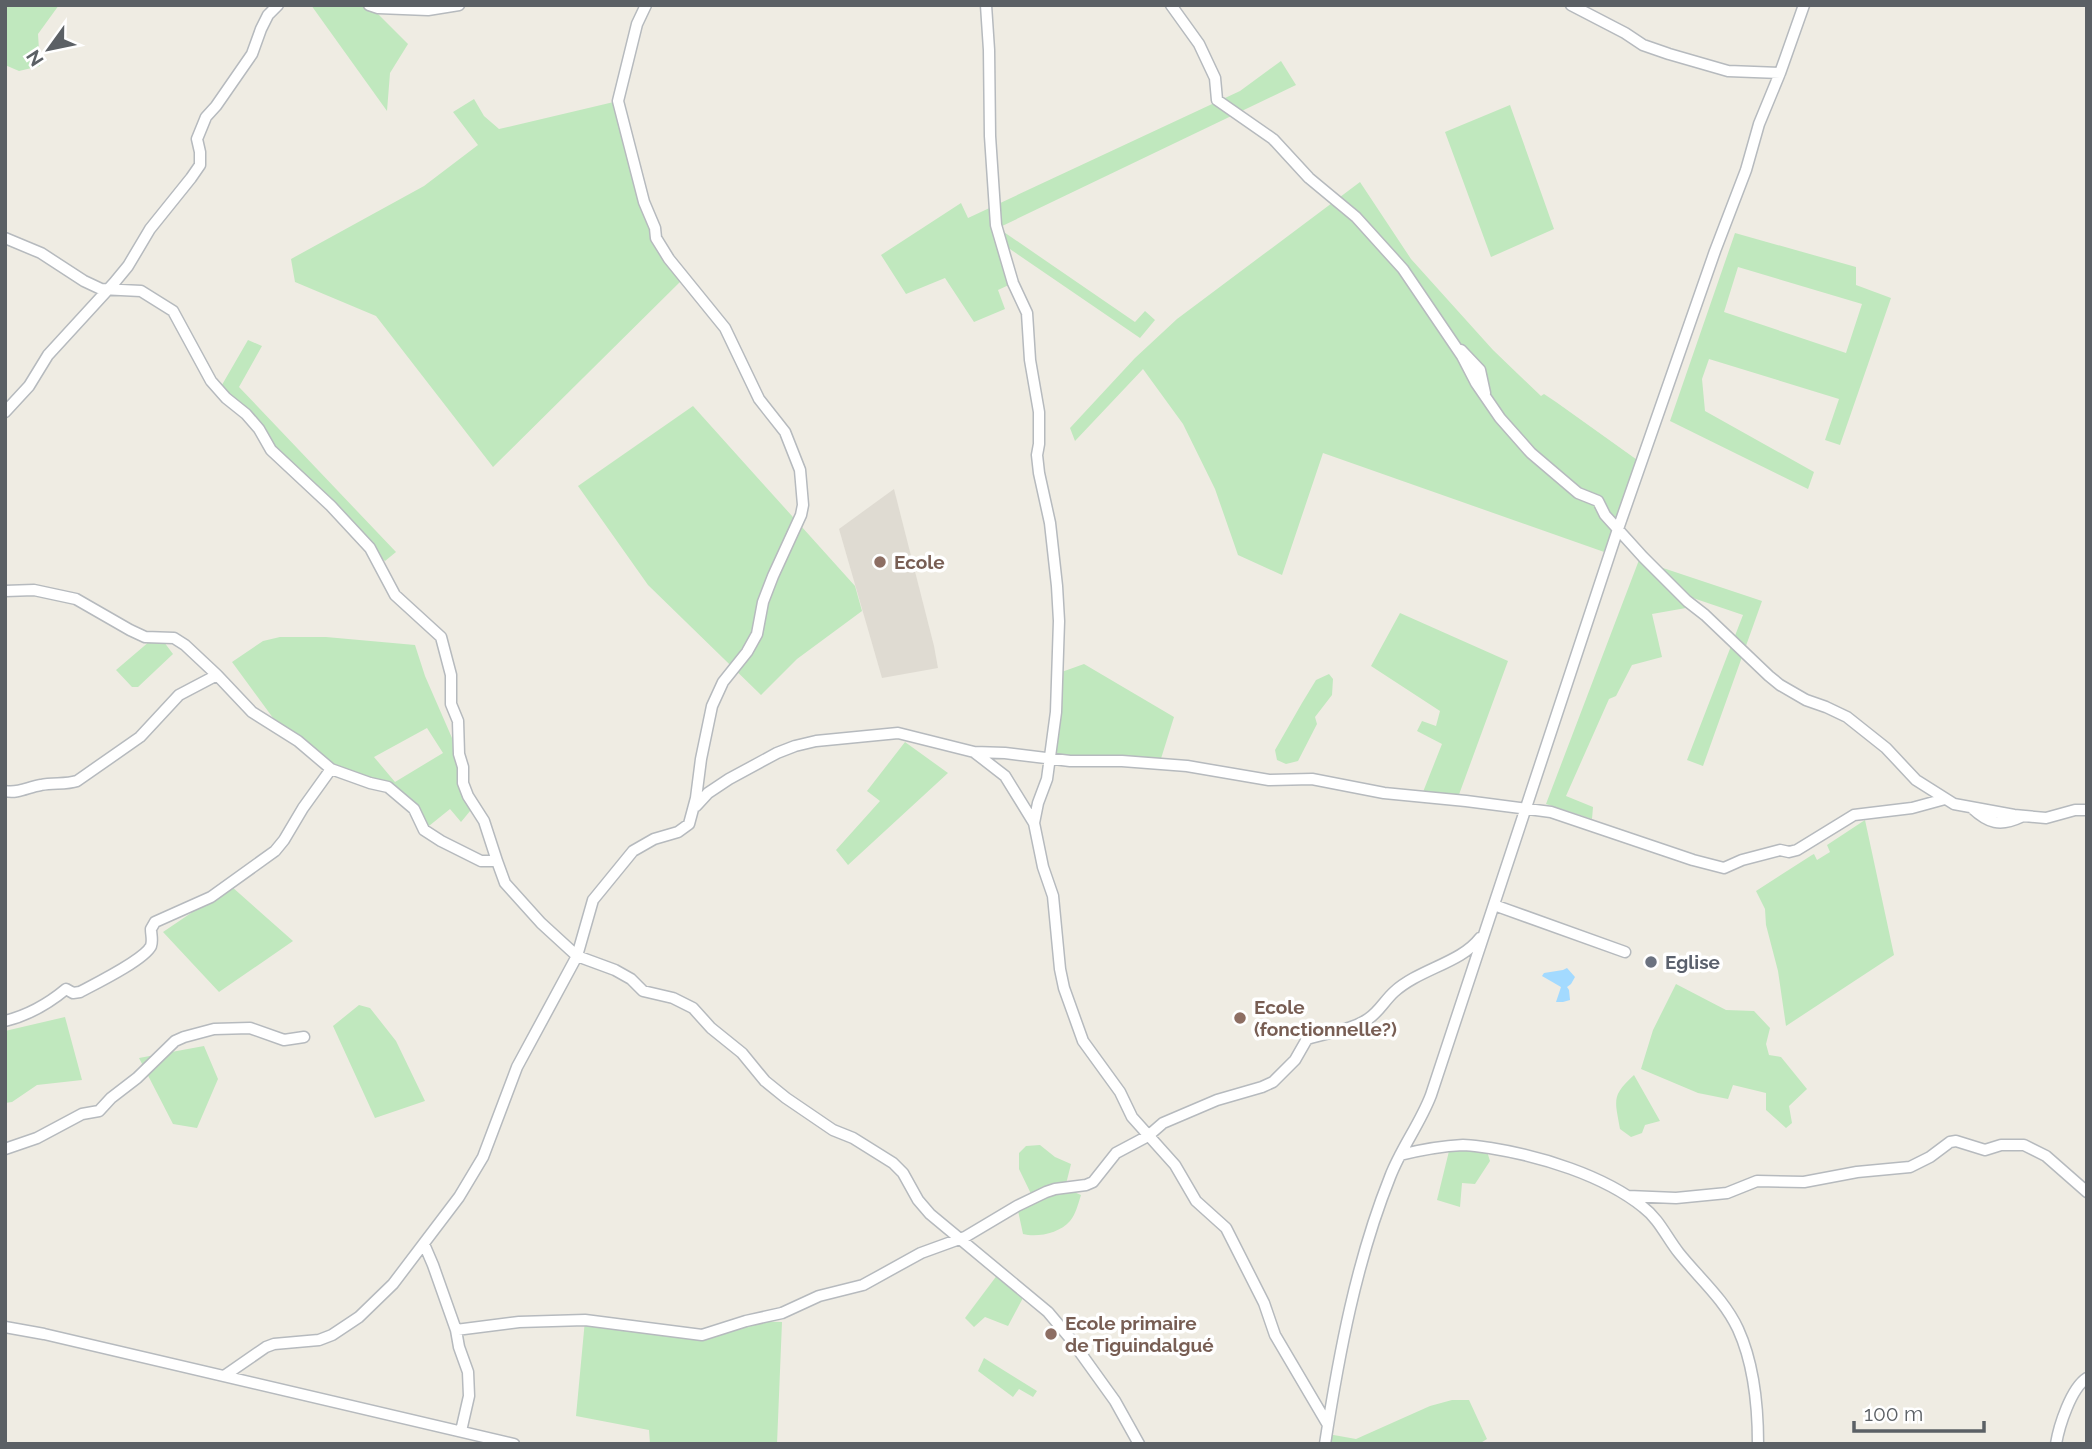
<svg xmlns="http://www.w3.org/2000/svg" width="2092" height="1449" font-family="Raleway,sans-serif">
<rect width="100%" height="100%" fill="#efece3"/>
<path fill="#dfdbd2" d="M 894,489 L 934,646 L 938,668 L 882,678 L 839,529 Z"/>
<path fill="#c0e8be" fill-rule="evenodd" d="M 5,5 L 59,5 L 38,34 L 40,66 L 19,71 L 5,65 Z
M 311,5 L 369,5 L 408,44 L 390,73 L 387,111 Z
M 1281,61 L 1296,85 L 998,228 L 1135,322 L 1145,311 L 1155,320 L 1140,338 L 1004,245 L 1013,283 L 998,290 L 1005,309 L 974,322 L 945,278 L 906,294 L 881,255 L 961,203 L 968,218 L 1240,91 Z
M 474,99 L 484,116 L 499,129 L 618,101 L 655,228 L 684,278 L 493,467 L 376,316 L 295,282 L 291,259 L 424,186 L 478,145 L 453,112 Z
M 1510,105 L 1554,229 L 1491,257 L 1445,132 Z
M 1360,182 L 1411,259 L 1493,350 L 1541,396 L 1544,394 L 1556,402 L 1640,462 L 1607,553 L 1323,453 L 1282,575 L 1238,555 L 1215,489 L 1183,424 L 1143,369 L 1075,441 L 1070,428 L 1135,358 L 1177,319 Z
M 1735,233 L 1856,267 L 1856,285 L 1891,298 L 1840,445 L 1825,440 L 1839,399 L 1709,359 L 1702,379 L 1705,411 L 1814,472 L 1808,489 L 1670,421 ZM 1738,267 L 1862,304 L 1846,353 L 1724,312 Z
M 248,340 L 262,346 L 239,387 L 396,552 L 385,561 L 370,548 L 271,450 L 259,429 L 219,390 Z
M 693,406 L 855,586 L 862,611 L 797,659 L 761,695 L 648,585 L 578,486 Z
M 1639,560 L 1762,601 L 1703,766 L 1687,760 L 1743,615 L 1693,598 L 1686,608 L 1652,614 L 1662,657 L 1632,665 L 1616,696 L 1609,699 L 1566,796 L 1593,807 L 1592,819 L 1546,804 Z
M 1400,613 L 1508,661 L 1457,800 L 1421,797 L 1442,744 L 1417,731 L 1422,721 L 1436,726 L 1440,711 L 1371,666 Z
M 280,637 L 326,637 L 415,645 L 425,676 L 459,754 L 463,783 L 475,805 L 461,822 L 450,809 L 424,830 L 414,809 L 388,787 L 335,771 L 284,733 L 232,662 L 263,641 ZM 427,728 L 443,753 L 395,782 L 374,757 Z
M 150,641 L 164,642 L 173,654 L 138,687 L 132,687 L 116,670 Z
M 1084,664 L 1174,717 L 1159,765 L 1049,759 L 1056,674 Z
M 1329,674 L 1333,679 L 1332,695 L 1315,717 L 1317,724 L 1298,761 L 1286,764 L 1277,760 L 1275,750 L 1302,703 L 1316,680 Z
M 905,742 L 948,773 L 848,865 L 836,850 L 880,801 L 867,791 Z
M 1865,820 L 1894,955 L 1786,1026 L 1778,971 L 1766,925 L 1765,909 L 1756,891 L 1812,855 L 1814,854 L 1817,860 L 1830,852 L 1827,845 Z
M 231,886 L 293,941 L 219,992 L 163,932 Z
M 1676,984 L 1726,1010 L 1754,1011 L 1770,1028 L 1766,1044 L 1769,1055 L 1781,1057 L 1807,1089 L 1789,1106 L 1792,1123 L 1786,1128 L 1766,1110 L 1766,1093 L 1733,1085 L 1728,1099 L 1698,1093 L 1641,1069 L 1653,1030 Z
M 359,1005 L 370,1008 L 396,1041 L 425,1101 L 375,1118 L 333,1026 Z
M 65,1017 L 82,1080 L 37,1085 L 12,1102 L 5,1103 L 5,1031 Z
M 204,1046 L 218,1079 L 197,1128 L 173,1124 L 139,1058 Z
M 1634,1075 L 1660,1121 L 1645,1125 L 1642,1133 L 1631,1137 L 1620,1129 C 1615,1100 1611,1096 1634,1075 Z
M 1040,1145 L 1055,1157 L 1071,1164 L 1065,1188 L 1081,1195 C 1078,1204 1076,1214 1070,1221 C 1060,1233 1037,1238 1023,1234 L 1017,1206 L 1033,1198 L 1019,1169 L 1019,1153 L 1026,1146 Z
M 1450,1147 L 1486,1148 L 1490,1161 L 1475,1184 L 1462,1183 L 1460,1207 L 1437,1200 Z
M 998,1274 L 1024,1296 L 1008,1326 L 985,1317 L 974,1327 L 965,1318 Z
M 585,1320 L 702,1335 L 746,1321 L 782,1322 L 777,1444 L 650,1444 L 649,1430 L 576,1416 Z
M 984,1358 L 1037,1391 L 1033,1397 L 1019,1389 L 1013,1397 L 978,1371 Z
M 1452,1400 L 1469,1400 L 1487,1439 L 1479,1444 L 1326,1444 L 1328,1434 L 1356,1439 L 1430,1406 Z"/>
<path fill="#a3daff" d="M 1567,968 L 1575,977 L 1571,984 L 1567,987 L 1569,990 L 1570,1000 L 1563,1002 L 1556,1002 L 1561,987 L 1542,976 L 1544,973 L 1563,970 Z"/>
<g fill="none" stroke-linecap="round" stroke-linejoin="round">
<g stroke="#b6babe" stroke-width="13">
<path id="minor" d="M 369,5 L 378,8 L 428,10 L 459,5
M 986,5 L 989,50 L 990,136 L 996,225 L 1013,283 L 1027,313 L 1030,360 L 1039,412 L 1039,444 L 1037,455 L 1039,473 L 1050,523 L 1057,586 L 1059,621 L 1056,712 L 1047,779 L 1038,803 L 1034,823 L 1043,867 L 1053,896 L 1060,969 L 1064,988 L 1083,1041 L 1120,1092 L 1132,1117 L 1175,1165 L 1196,1201 L 1226,1228 L 1264,1303 L 1275,1335 L 1328,1425
M 1171,5 L 1199,44 L 1215,78 L 1217,100 L 1273,139 L 1309,178 L 1356,217 L 1403,269 L 1462,356 L 1476,383 L 1500,418 L 1531,453 L 1578,493 L 1598,501 L 1605,515 L 1643,557 L 1687,601 L 1705,615 L 1769,676 L 1780,685 L 1806,700 L 1826,707 L 1847,717 L 1886,748 L 1916,780 L 1954,804 L 2014,815 L 2046,818 L 2075,810 L 2087,810
M 1571,5 L 1625,33 L 1643,45 L 1669,54 L 1728,71 L 1780,73
M 5,238 L 41,253 L 84,281 L 101,289 L 141,291 L 173,311 L 211,381 L 226,398 L 246,414 L 259,429 L 271,450 L 331,506 L 370,548 L 395,595 L 441,637 L 451,675 L 451,704 L 458,721 L 459,754 L 463,767 L 463,783 L 468,796 L 484,821 L 497,861
M 1461,350 L 1480,370 L 1485,393
M 5,412 L 29,386 L 48,355 L 114,283 L 128,266 L 150,229 L 191,178 L 200,165 L 200,152 L 197,139 L 206,117 L 216,106 L 252,54 L 261,29 L 268,15 L 278,5
M 5,591 L 34,590 L 76,599 L 130,630 L 145,637 L 174,638 L 185,645 L 217,675 L 252,712 L 298,741 L 331,769 L 370,783 L 388,787 L 414,809 L 424,830 L 441,841 L 481,861 L 497,861 L 505,883 L 541,923 L 577,956 L 615,970 L 631,979 L 643,991 L 673,998 L 693,1008 L 711,1028 L 742,1053 L 765,1081 L 786,1098 L 833,1130 L 853,1138 L 893,1163 L 903,1173 L 918,1200 L 930,1214 L 1048,1312 L 1069,1337 L 1115,1401 L 1139,1444
M 974,752 L 1005,753 L 1070,761 L 1122,761 L 1187,766 L 1269,780 L 1312,779 L 1384,793 L 1466,801 L 1551,812 L 1693,860 L 1724,868 L 1742,860 L 1780,850 L 1789,852 L 1797,850 L 1854,815 L 1912,808 L 1945,799
M 5,791 C 18,794 28,787 41,785 C 53,782 65,785 77,781 L 140,737 L 179,695 L 217,675
M 696,806 L 708,793 L 729,779 L 777,753 L 795,746 L 816,741 L 898,733 L 974,752 L 1005,776 L 1034,823
M 1972,808 C 1988,823 2000,827 2021,817
M 1494,905 L 1625,952
M 5,1021 C 29,1015 48,1004 66,989 L 73,993 L 80,992 C 95,984 144,960 151,946 C 153,940 151,935 151,929 L 155,922 L 211,897 L 275,851 L 284,840 L 303,808 L 331,769
M 5,1149 L 37,1138 L 82,1114 L 99,1111 L 111,1098 L 137,1078 L 175,1041 L 184,1037 L 214,1029 L 250,1028 L 284,1040 L 304,1037
M 1400,1155 C 1420,1150 1442,1146 1463,1145 C 1472,1145 1481,1147 1490,1148 C 1540,1156 1603,1175 1643,1207 C 1659,1219 1667,1238 1679,1253 C 1699,1278 1724,1299 1738,1329 C 1754,1364 1758,1406 1758,1444
M 1628,1196 L 1676,1198 L 1727,1193 L 1757,1181 L 1804,1182 L 1857,1172 L 1910,1167 L 1930,1157 L 1950,1142 L 1956,1141 L 1985,1150 L 2001,1145 L 2024,1145 L 2046,1156 L 2087,1192
M 424,1244 L 433,1265 L 456,1330 L 459,1347 L 468,1372 L 469,1396 L 461,1431
M 5,1327 L 44,1334 L 514,1444
M 456,1330 L 519,1322 L 585,1320 L 702,1335 L 746,1321 L 782,1313 L 819,1296 L 863,1285 L 921,1253 L 965,1237 L 1017,1206 L 1046,1192 L 1055,1189 L 1086,1185 L 1093,1182 L 1116,1153 L 1148,1136 L 1163,1123 L 1217,1100 L 1262,1087 L 1273,1082 L 1295,1060 L 1307,1039 C 1327,1032 1350,1031 1368,1019 C 1379,1012 1385,1000 1394,992 C 1419,969 1461,963 1480,938
M 224,1376 L 266,1347 L 274,1344 L 319,1340 L 332,1335 L 359,1317 L 393,1284 L 459,1197 L 483,1157 L 517,1067 L 577,956 L 593,900 L 633,851 L 654,839 L 678,832 L 689,824 L 696,798 L 701,759 L 712,706 L 723,682 L 747,652 L 757,634 L 763,602 L 773,576 L 801,515 L 803,505 L 800,470 L 785,432 L 759,399 L 725,328 L 669,259 L 656,238 L 655,228 L 644,202 L 618,101 L 637,24 L 646,5
M 1325,1444 C 1339,1354 1356,1262 1390,1177 C 1401,1148 1420,1124 1431,1095 L 1618,529 L 1715,251 L 1746,170 L 1759,124 L 1780,73 L 1804,5
M 2056,1444 C 2059,1426 2071,1388 2087,1378"/>
</g>
<use href="#minor" stroke="#fff" stroke-width="10"/>
</g>
<g fill="#8d6e63" stroke="#fff" stroke-width="2.5">
<circle cx="880" cy="562" r="7"/>
<circle cx="1240" cy="1018" r="7"/>
<circle cx="1051" cy="1334" r="7"/>
</g>
<circle fill="#6b7280" stroke="#fff" stroke-width="2.5" cx="1651" cy="962" r="7"/>
<g text-anchor="middle" dominant-baseline="central" stroke-width="7" stroke-linejoin="round" paint-order="stroke">
<g font-size="19" font-weight="bold" fill="#785e54" stroke="#fff" text-anchor="start">
<text x="894" y="562">Ecole</text>
<text x="1254" y="1007">Ecole<tspan x="1254" dy="22">(fonctionnelle?)</tspan></text>
<text x="1065" y="1323">Ecole primaire<tspan x="1065" dy="22">de Tiguindalgué</tspan></text>
</g>
<g font-size="19" font-weight="bold" fill="#5b616d" stroke="#fff" text-anchor="start">
<text x="1665" y="962">Eglise</text>
</g>
</g>
<rect width="2092" height="1449" fill="none" stroke="#5b6065" stroke-width="14"/>
<g transform="translate(49 49) rotate(237)" stroke="#ffffff" stroke-width="5" paint-order="stroke">
<path d="M0-5L12 26L0 18L-12 26Z" fill="#5b6065"/>
<text y="-10" font-size="19" font-weight="bold" text-anchor="middle" fill="#5b6065">N</text>
</g>
<path d="M1854 1421v10h130v-10" fill="none" stroke="#5b6065" stroke-width="3.5"/>
<text x="1864" y="1421" font-size="21" fill="#5b6065" stroke="#ffffff" stroke-width="5" paint-order="stroke">100 m</text>
</svg>
